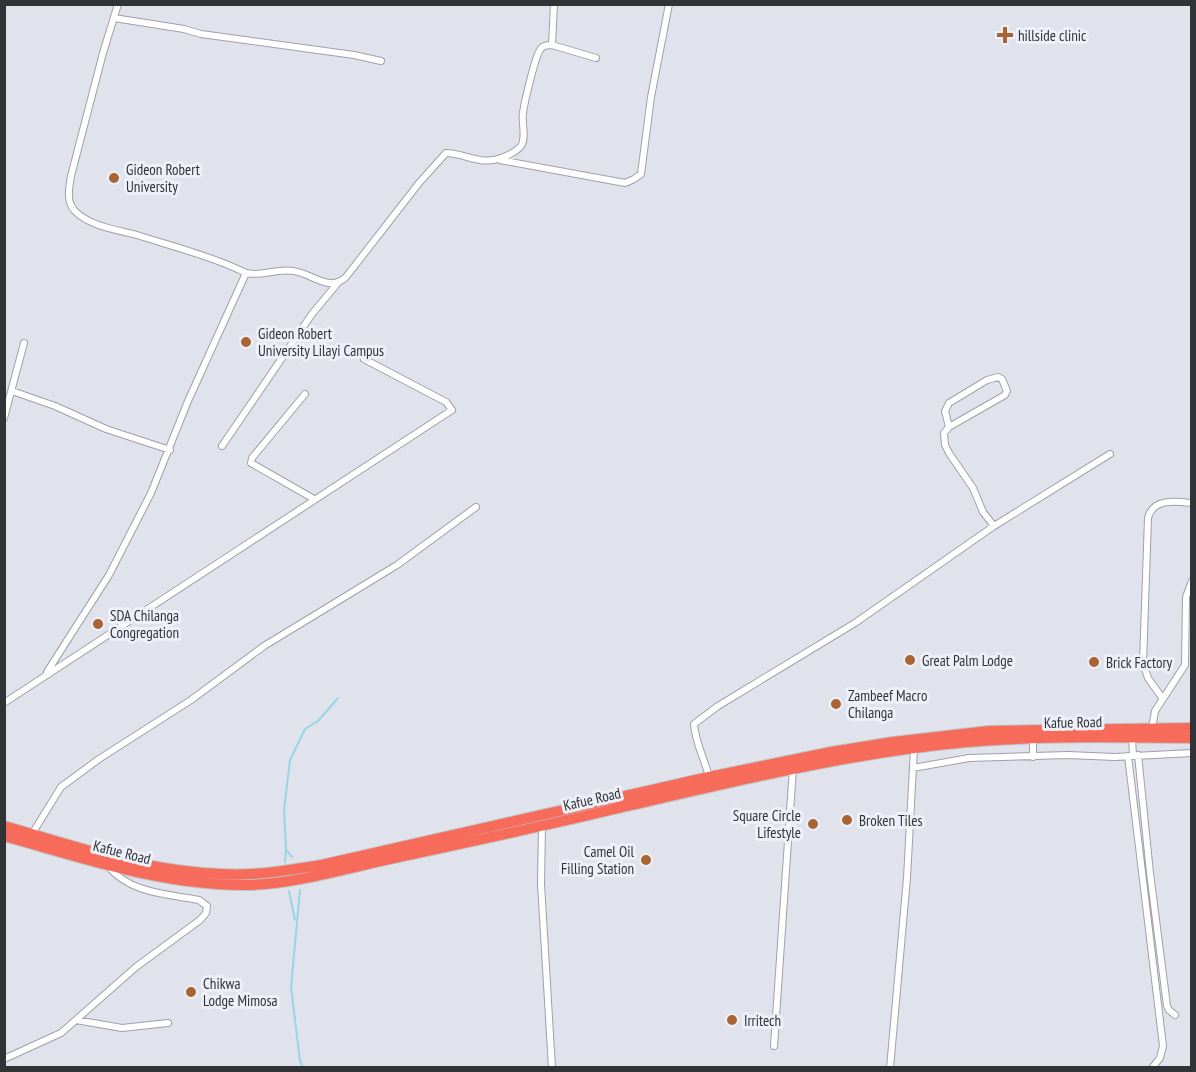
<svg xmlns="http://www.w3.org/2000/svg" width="1196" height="1072" font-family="'PT Sans Narrow',sans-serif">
<rect width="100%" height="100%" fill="#e0e3ec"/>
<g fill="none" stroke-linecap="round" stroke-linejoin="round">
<path stroke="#96d5e7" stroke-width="2" d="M 292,857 L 286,849 L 284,810 L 290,760 L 305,729 L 318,721 L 338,698
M 285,862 L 286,849
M 300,890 L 291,987 L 300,1061 L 303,1068
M 289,891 L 295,920"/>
<g stroke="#9ea1a9" stroke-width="8">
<path id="street" d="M 118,4 L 103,53 L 71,176 C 69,188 66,202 75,211 C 90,227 120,230 140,236 C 175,247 213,257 246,273 C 262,277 277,268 293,271 C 312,273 329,293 346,277 L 419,183 L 446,153 C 465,153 480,166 501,158 C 507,156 517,151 521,146 C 527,137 521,123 523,113 C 524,104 535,57 540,50 C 543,45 547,45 552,45 L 596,58
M 114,18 L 184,29 L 201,34 L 354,55 L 381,61
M 552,45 L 554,4
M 500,160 L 625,183 L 634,179 L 641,174 L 651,97 L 669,4
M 12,391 L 55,406 L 106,429 L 170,450
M 305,394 L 252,458 L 251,463 L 314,499
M 4,418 L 24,343
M 949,427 L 945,411 L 949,403 L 987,380 L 998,377 L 1002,379 L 1007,391 L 1005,395 L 949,427 L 944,433 L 945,445 L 949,453 L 973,488 L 983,512 L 994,526
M 222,446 L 312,314 L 337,284
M 47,672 L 109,575 L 151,493 L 188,401 L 246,273
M 1163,699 L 1148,678 L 1143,663 L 1148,518 C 1153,498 1175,501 1192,503
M 4,703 L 452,410 L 446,402 L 364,359
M 1152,728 L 1155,711 L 1185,665 L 1186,597 L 1192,581
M 1132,737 L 1133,756
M 1033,738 L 1033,757
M 1138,755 L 1150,873 L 1167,1006 L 1169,1010 L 1175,1015
M 1128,756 L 1163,1046 L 1160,1058 L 1152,1068
M 913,768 L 969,758 L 1068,755 L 1115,757 L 1192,753
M 709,777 C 705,760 695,742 694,724 L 718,706 L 855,623 L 994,526 L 1110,454
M 542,826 L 541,884 L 552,1068
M 32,834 L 61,787 L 99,759 L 191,700 L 264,646 L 397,565 L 476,507
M 76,1020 L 122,1028 L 168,1023
M 774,1046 L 793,768
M 4,1059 L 61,1033 L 136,967 L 200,920 L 206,913 L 207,906 L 199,900 C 167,894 129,893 108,866
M 890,1068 L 907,878 L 914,748"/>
</g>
<g stroke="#c1c2c3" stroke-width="12">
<path id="highway" d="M 4,826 C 75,846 147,872 221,874 C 257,876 291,870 326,864 L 709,777 L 831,752 L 893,742 L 989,731 L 1192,728
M 4,836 C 84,858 164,886 247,885 C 293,884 340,870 385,860 C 460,844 535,828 610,810 C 728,783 846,753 967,742 C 1042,736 1117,737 1192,738"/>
</g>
<use href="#street" stroke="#fff" stroke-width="6"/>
<use href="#highway" stroke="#f76b5a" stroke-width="10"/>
</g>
<g fill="#a86533" stroke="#edf0f9" stroke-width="2">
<path d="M1002 26h6v6h6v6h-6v6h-6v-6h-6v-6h6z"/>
<circle cx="114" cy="178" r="6"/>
<circle cx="246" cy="342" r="6"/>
<circle cx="98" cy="624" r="6"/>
<circle cx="910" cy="660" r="6"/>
<circle cx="1094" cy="662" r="6"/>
<circle cx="836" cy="704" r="6"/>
<circle cx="847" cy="820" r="6"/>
<circle cx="813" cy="824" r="6"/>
<circle cx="646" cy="860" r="6"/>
<circle cx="191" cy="992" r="6"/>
<circle cx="732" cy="1020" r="6"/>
</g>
<g text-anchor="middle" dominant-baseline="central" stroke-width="6" stroke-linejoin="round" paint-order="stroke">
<g font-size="15" fill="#313336" stroke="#edf0f9" text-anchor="start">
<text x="1018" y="35">hillside clinic</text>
<text x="126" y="169">Gideon Robert<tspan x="126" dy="17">University</tspan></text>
<text x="258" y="333">Gideon Robert<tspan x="258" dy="17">University Lilayi Campus</tspan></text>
<text x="110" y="615">SDA Chilanga<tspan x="110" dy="17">Congregation</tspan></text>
<text x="922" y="660">Great Palm Lodge</text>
<text x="1106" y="662">Brick Factory</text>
<text x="848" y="695">Zambeef Macro<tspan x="848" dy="17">Chilanga</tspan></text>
<text x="801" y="815" text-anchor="end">Square Circle<tspan x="801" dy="17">Lifestyle</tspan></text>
<text x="859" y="820">Broken Tiles</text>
<text x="634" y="851" text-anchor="end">Camel Oil<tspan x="634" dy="17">Filling Station</tspan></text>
<text x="203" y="983">Chikwa<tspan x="203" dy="17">Lodge Mimosa</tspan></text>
<text x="744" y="1020">Irritech</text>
</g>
<g font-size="15" fill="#313336" stroke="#edf0f9">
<text transform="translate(1073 722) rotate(-1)">Kafue Road</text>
<text transform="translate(592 799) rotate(-13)">Kafue Road</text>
<text transform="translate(122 852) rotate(14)">Kafue Road</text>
</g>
</g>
<rect width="1196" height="1072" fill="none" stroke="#313336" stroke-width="12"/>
</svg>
